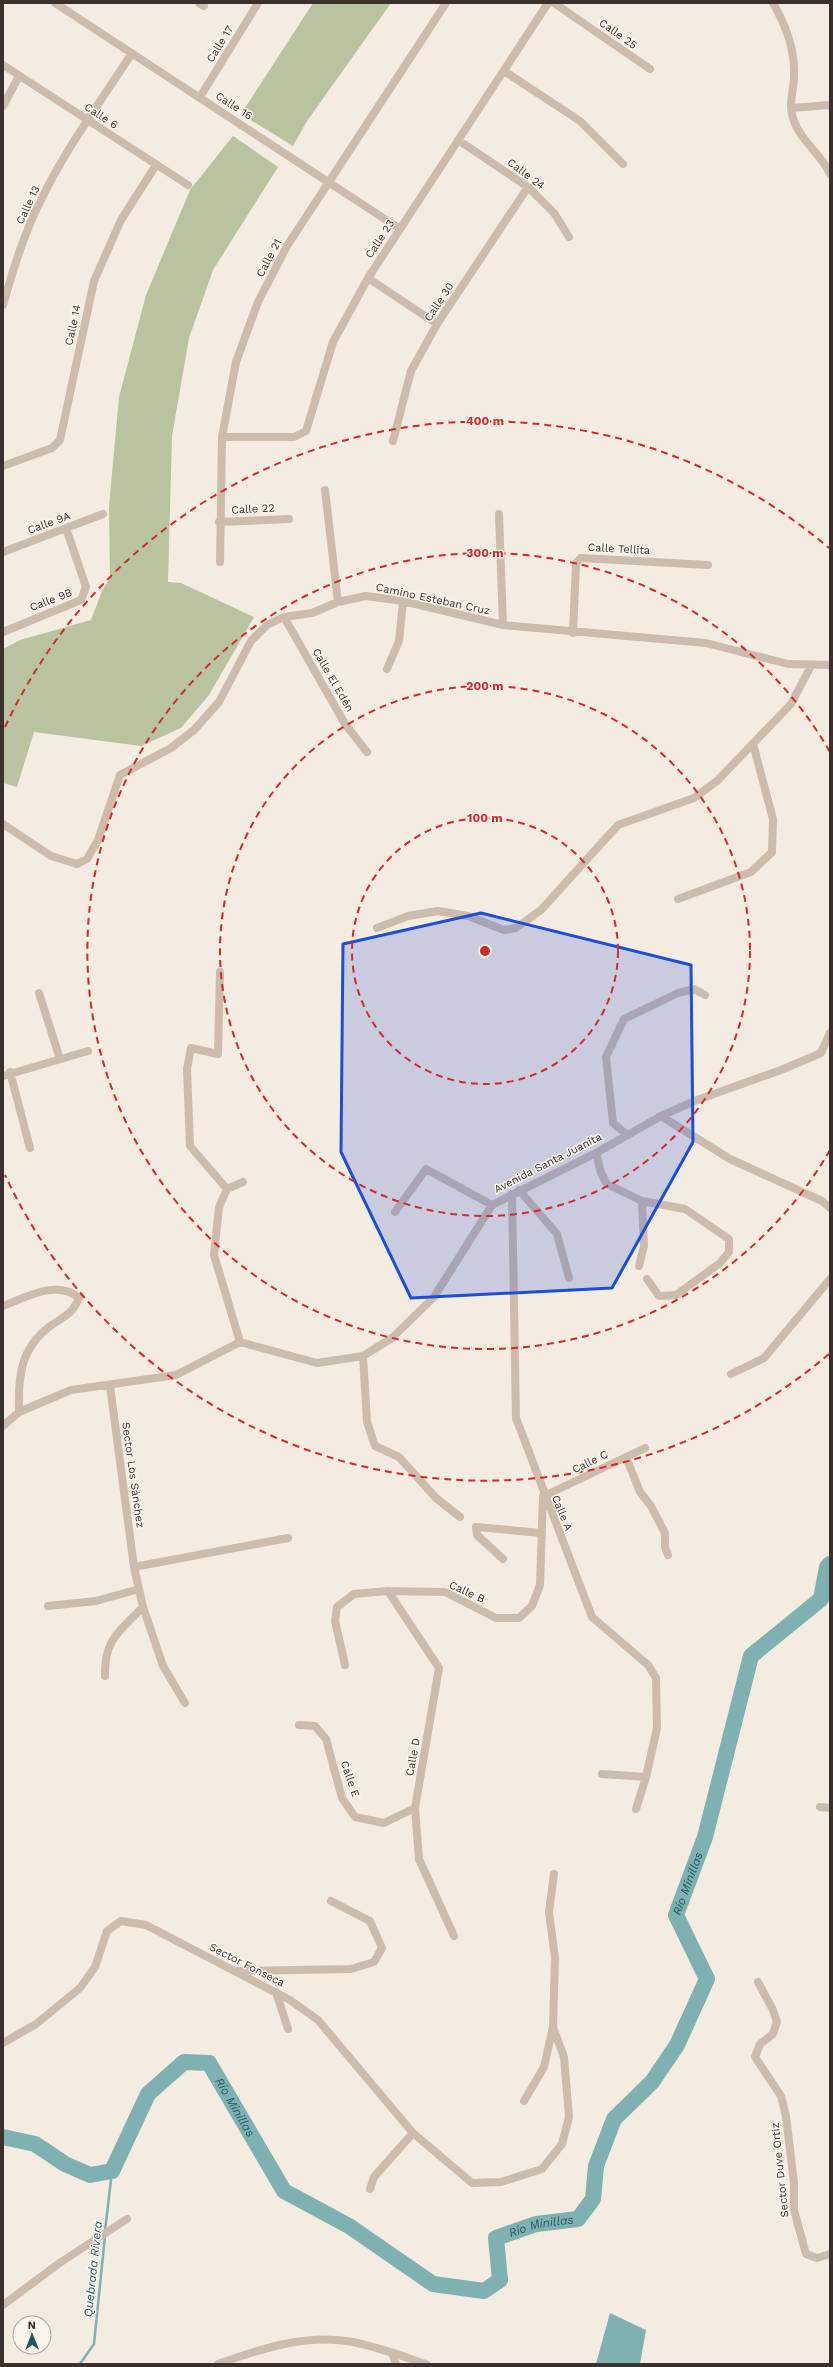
<svg xmlns="http://www.w3.org/2000/svg" width="833" height="2367" font-family="'Work Sans',sans-serif">
<rect width="100%" height="100%" fill="#f4ebe1"/>
<path fill="#b8c4a0" d="M 313,3 L 391,3 L 307,121 L 293,146 L 241,114 Z
M 233,136 L 278,167 L 213,270 L 189,338 L 172,436 L 168,582 L 181,583 L 254,617 L 209,695 L 181,728 L 141,746 L 34,732 L 17,787 L 3,783 L 3,649 L 20,640 L 91,620 L 102,591 L 110,578 L 109,506 L 119,397 L 146,295 L 190,190 Z"/>
<path fill="#7fb0b2" d="M 610,2313 L 646,2330 L 640,2364 L 596,2364 Z"/>
<g fill="none" stroke-linecap="round" stroke-linejoin="round">
<path stroke="#7fb0b2" stroke-width="2.5" d="M 105,2231 L 112,2171
M 80,2364 L 94,2344 L 105,2236"/>
<path stroke="#7fb0b2" stroke-width="16" id="s1" d="M 3,2137 L 35,2144 L 65,2164 L 90,2175 L 112,2171 L 148,2094 L 184,2062 L 209,2063 L 284,2191 L 349,2226 L 433,2284 L 484,2291 L 500,2280 L 496,2238 L 536,2224 L 578,2219 L 593,2199 L 596,2166 L 614,2119 L 652,2082 L 677,2045 L 707,1979 L 676,1915 L 705,1837 L 751,1656 L 821,1599 L 827,1567 L 830,1564"/>
<path stroke="#cdbbac" stroke-width="8" d="M 55,3 L 400,229
M 199,3 L 204,6
M 554,3 L 650,69
M 773,3 C 786,26 795,49 794,76 C 794,90 788,104 793,118 C 799,140 821,153 830,174
M 3,65 L 188,185
M 504,71 L 580,121 L 623,164
M 200,97 L 258,3
M 3,106 L 19,76
M 791,108 L 830,105
M 458,140 L 528,187 L 554,213 L 569,237
M 368,278 L 437,324
M 3,305 C 13,270 24,233 41,200 C 66,148 101,101 132,53
M 222,437 L 294,437 L 306,431 L 333,342 L 368,278 L 548,3
M 393,441 L 411,371 L 437,324 L 528,187
M 3,466 L 52,448 L 60,440 L 94,281 L 121,220 L 156,165
M 325,490 L 338,602
M 499,514 L 503,625
M 219,522 L 289,519
M 3,552 L 103,514
M 220,562 L 222,437 L 236,362 L 258,302 L 287,246 L 446,3
M 284,617 L 345,724 L 367,752
M 3,632 L 81,600 L 86,587 L 66,528
M 573,633 L 576,563 L 581,558 L 708,565
M 387,669 L 399,641 L 403,601
M 3,824 L 51,856 L 77,864 L 87,859 L 98,840 L 120,775 L 171,748 L 194,730 L 219,702 L 251,641 L 267,625 L 284,617 L 312,613 L 338,602 L 366,596 L 403,601 L 503,625 L 706,643 L 788,664 L 830,665
M 678,899 L 751,872 L 772,852 L 773,819 L 753,744
M 377,928 L 408,916 L 438,911 L 468,916 L 504,930 L 516,928 L 541,910 L 618,825 L 694,798 L 717,781 L 791,704 L 811,666
M 220,972 L 218,1054 L 191,1048 L 187,1069 L 190,1146 L 227,1189
M 39,993 L 60,1059
M 10,1072 L 30,1148
M 3,1076 L 88,1051
M 661,1116 L 730,1159 L 822,1201 L 830,1208
M 626,1134 L 613,1123 L 606,1057 L 624,1019 L 678,993 L 694,989 L 705,995
M 596,1153 L 601,1173 L 607,1184 L 642,1201 L 685,1209 L 729,1239 L 729,1252 L 720,1263 L 676,1295 L 659,1296 L 647,1279
M 519,1190 L 557,1234 L 569,1278
M 512,1194 L 516,1418 L 592,1617 L 648,1665 L 656,1678 L 657,1728 L 646,1777 L 636,1809
M 395,1212 L 426,1169 L 492,1205
M 639,1266 L 644,1246 L 642,1201
M 3,1306 C 26,1297 58,1279 79,1298 C 72,1315 64,1316 49,1327 C 20,1349 18,1378 19,1412
M 240,1342 L 214,1255 L 219,1207 L 227,1189 L 243,1182
M 363,1356 L 367,1422 L 375,1446 L 399,1457 L 436,1498 L 460,1517
M 731,1374 L 764,1358 L 830,1279
M 3,1426 L 19,1412 L 71,1390 L 176,1375 L 240,1342 L 317,1363 L 363,1356 L 392,1338 L 434,1297 L 492,1205 L 596,1153 L 661,1116 L 697,1100 L 781,1070 L 821,1053 L 830,1033
M 626,1457 L 640,1492 L 651,1506 L 665,1533 L 665,1547 L 668,1555
M 544,1496 L 645,1448
M 503,1559 L 477,1535 L 476,1527 L 542,1533
M 134,1567 L 288,1538
M 388,1591 L 439,1668 L 415,1808 L 419,1859 L 454,1936
M 48,1606 L 96,1601 L 139,1589
M 143,1607 L 163,1666 L 185,1703
M 345,1665 L 335,1621 L 337,1607 L 354,1594 L 388,1591 L 445,1592 L 496,1618 L 519,1618 L 532,1606 L 540,1585 L 543,1496
M 105,1676 C 104,1639 120,1631 143,1607 L 134,1567 L 110,1386
M 299,1725 L 315,1726 L 326,1739 L 342,1798 L 355,1817 L 384,1823 L 415,1808
M 602,1774 L 646,1777
M 820,1807 L 830,1808
M 236,1971 L 351,1969 L 374,1962 L 382,1948 L 370,1921 L 331,1901
M 758,1982 L 773,2010 L 777,2022 L 773,2034 L 760,2044 L 755,2057 L 781,2096 L 786,2116 L 794,2183 L 794,2210 L 806,2254 L 817,2258 L 830,2254
M 276,1992 L 288,2029
M 3,2043 L 36,2024 L 80,1988 L 95,1967 L 107,1931 L 121,1921 L 146,1925 L 290,2000 L 318,2020 L 413,2133 L 472,2183 L 501,2182 L 542,2169 L 562,2144 L 569,2117 L 564,2057 L 553,2027 L 555,1958 L 549,1912 L 554,1874
M 524,2101 L 544,2067 L 553,2027
M 370,2189 L 374,2177 L 413,2133
M 3,2305 L 61,2262 L 127,2219
M 392,2353 L 396,2364
M 218,2364 C 260,2349 308,2333 353,2342 C 378,2347 402,2356 426,2364"/>
</g>
<path fill="#1d4ed8" fill-opacity="0.2" stroke="#1d4ed8" stroke-width="3" stroke-linejoin="round" d="M 481,913 L 691,965 L 693,1142 L 612,1288 L 411,1298 L 341,1152 L 343,944 Z"/>
<g fill="none" stroke="#d62828" stroke-width="2" stroke-dasharray="7 5">
<circle cx="485" cy="951" r="133"/>
<circle cx="485" cy="951" r="265"/>
<path d="M830 1150A398 398 0 1 1 830 752"/>
<path d="M829 1354A530 530 0 0 1 5 1175M5 727A530 530 0 0 1 829 548"/>
</g>
<g text-anchor="middle" dominant-baseline="central" stroke-width="3" stroke-linejoin="round" paint-order="stroke">
<g font-size="11" fill="#3b302b" stroke="#fbf5ee">
<text transform="translate(618 34) rotate(35)">Calle 25</text>
<text transform="translate(220 44) rotate(-58)">Calle 17</text>
<text transform="translate(234 106) rotate(33)">Calle 16</text>
<text transform="translate(101 116) rotate(33)">Calle 6</text>
<text transform="translate(526 174) rotate(37)">Calle 24</text>
<text transform="translate(28 205) rotate(-65)">Calle 13</text>
<text transform="translate(380 239) rotate(-57)">Calle 23</text>
<text transform="translate(269 258) rotate(-62)">Calle 21</text>
<text transform="translate(439 302) rotate(-57)">Calle 30</text>
<text transform="translate(73 325) rotate(-78)">Calle 14</text>
<text transform="translate(253 509) rotate(-3)">Calle 22</text>
<text transform="translate(49 523) rotate(-20)">Calle 9A</text>
<text transform="translate(619 549) rotate(3)">Calle Tellita</text>
<text transform="translate(433 599) rotate(12)">Camino Esteban Cruz</text>
<text transform="translate(51 600) rotate(-21)">Calle 9B</text>
<text transform="translate(333 680) rotate(60)">Calle El Edén</text>
<text transform="translate(548 1163) rotate(-27)">Avenida Santa Juanita</text>
<text transform="translate(590 1462) rotate(-26)">Calle C</text>
<text transform="translate(133 1475) rotate(82)">Sector Los Sánchez</text>
<text transform="translate(562 1513) rotate(68)">Calle A</text>
<text transform="translate(467 1592) rotate(24)">Calle B</text>
<text transform="translate(413 1757) rotate(-80)">Calle D</text>
<text transform="translate(350 1779) rotate(71)">Calle E</text>
<text transform="translate(247 1965) rotate(27)">Sector Fonseca</text>
<text transform="translate(780 2170) rotate(-96)">Sector Duve Ortiz</text>
</g>
<g font-size="12" font-style="italic" fill="#1f5a5e" stroke="#fbf5ee">
<text stroke="none"><textPath href="#s1" startOffset="1182">Río Minillas</textPath></text>
<text stroke="none"><textPath href="#s1" startOffset="328">Río Minillas</textPath></text>
<text stroke="none"><textPath href="#s1" startOffset="761">Río Minillas</textPath></text>
<text transform="translate(93 2269) rotate(-84)">Quebrada Rivera</text>
</g>
</g>
<circle cx="485" cy="951" r="6" fill="#d62828" stroke="#fbf5ee" stroke-width="2"/>
<g font-size="12" text-anchor="middle" font-weight="bold" fill="#d62828" stroke="#fbf5ee" stroke-width="3" stroke-linejoin="round" paint-order="stroke">
<text x="485" y="425">400 m</text>
<text x="485" y="557">300 m</text>
<text x="485" y="690">200 m</text>
<text x="485" y="822">100 m</text>
</g>
<rect width="833" height="2367" fill="none" stroke="#3b302b" stroke-width="8"/>
<g transform="translate(32 2335) rotate(359)"><circle r="19" fill="#fbf5ee" stroke="#aea6a0"/>
<path d="M0-3L7 15L0 10L-7 15Z" fill="#1f5a5e"/>
<text y="-6" font-size="11" font-weight="bold" text-anchor="middle" fill="#3b302b">N</text>
</g>
</svg>
